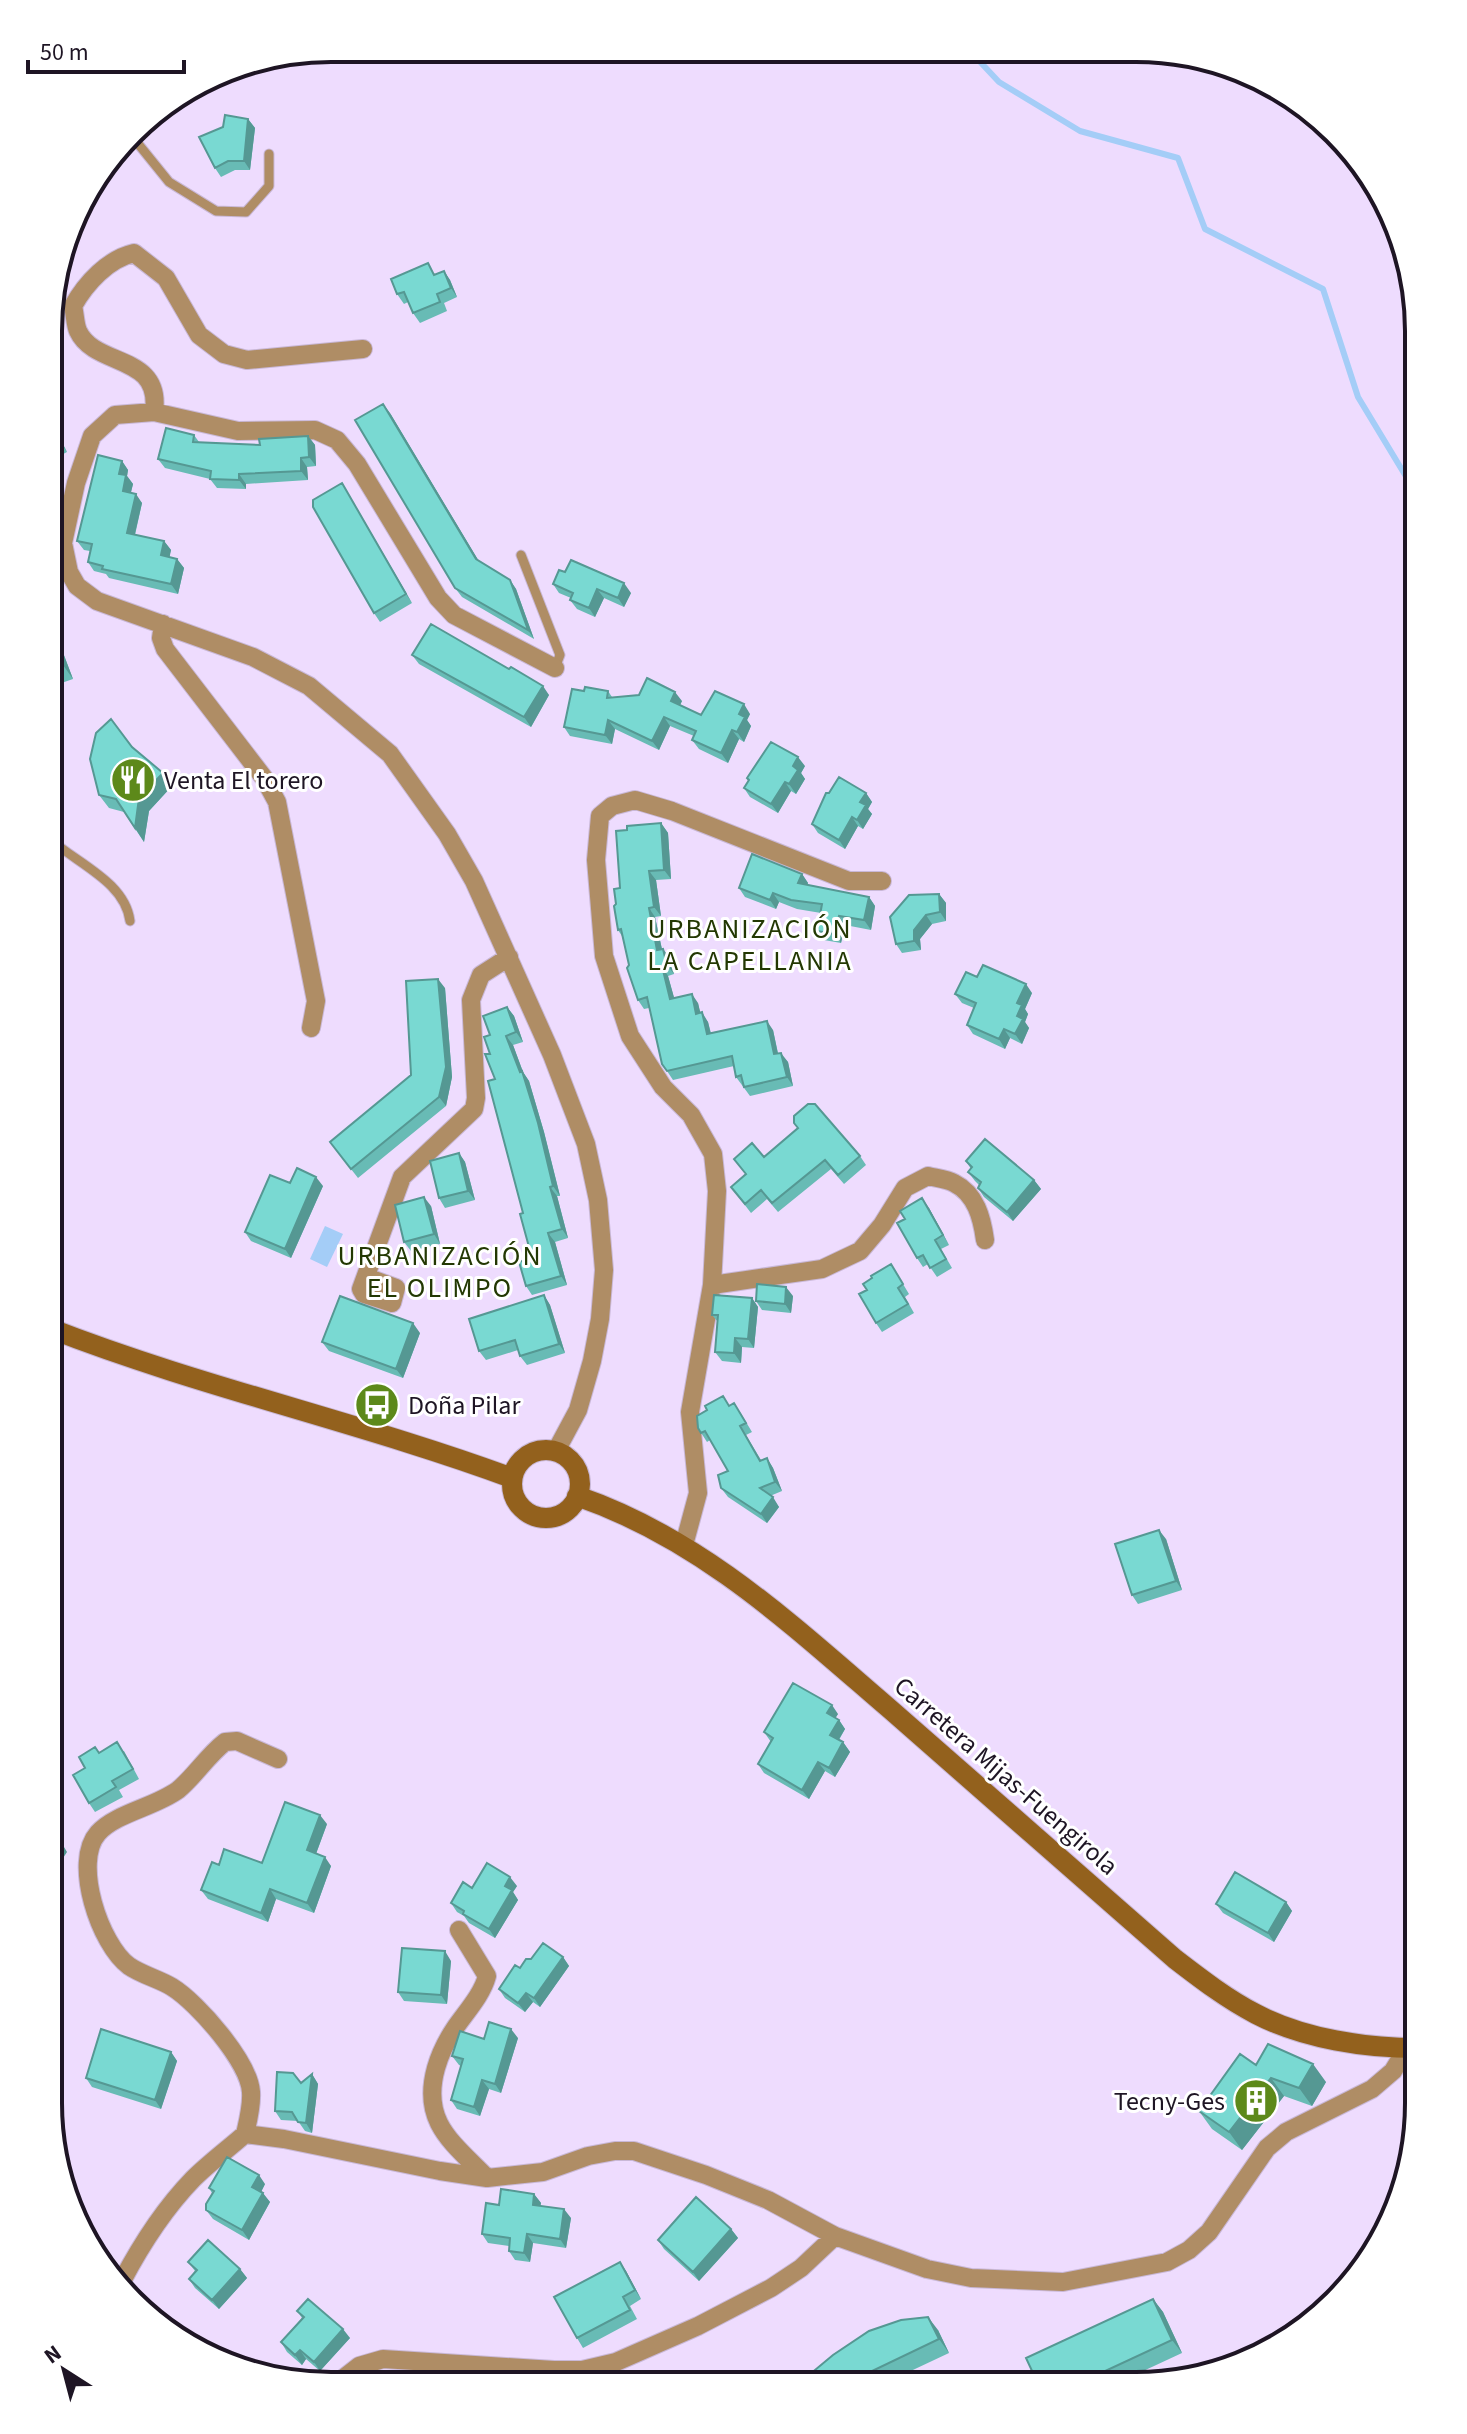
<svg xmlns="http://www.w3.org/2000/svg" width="1467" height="2434" font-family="'Source Sans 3',sans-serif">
<rect width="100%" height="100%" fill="#eedcfe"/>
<path fill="#a4cdf7" d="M 325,1226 L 343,1234 L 327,1267 L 310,1259 Z"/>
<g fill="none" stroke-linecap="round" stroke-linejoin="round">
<path stroke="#a4cdf7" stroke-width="6" d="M 969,50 L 999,82 L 1080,131 L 1178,158 L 1205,229 L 1323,289 L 1358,397 L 1419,498"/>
<g stroke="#c9b8d7" stroke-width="11">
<path id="service" d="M 131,135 L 169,182 L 216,211 L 246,212 L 269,186 L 269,154
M 521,555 L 560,655 L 555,668
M 50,797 L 50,784
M 50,839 C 78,864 125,882 130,921"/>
</g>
<g stroke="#c9b8d7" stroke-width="20">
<path id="minor" d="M 154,412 C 162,353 95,368 78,331 C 75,324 75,314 73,306 C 86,283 108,259 134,253 L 166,278 L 199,335 L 224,354 L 247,360 L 363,349
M 50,562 L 69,572
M 163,624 L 161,638 L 165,649 L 264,778 L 277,802 L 316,1001 L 311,1028
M 555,668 L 454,615 L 438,598 L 357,464 L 337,440 L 315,430 L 238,431 L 154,412 L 115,415 L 92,436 L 76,483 L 63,543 L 69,572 L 77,586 L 97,601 L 253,657 L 309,686 L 390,754 L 447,834 L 474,881 L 552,1055 L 586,1144 L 598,1200 L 604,1270 L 600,1319 L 592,1361 L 578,1410 L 556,1451
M 366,1277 L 396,1288 L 392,1303 L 364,1294 L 361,1289 L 402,1177 L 474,1109 L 476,1098 L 471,1000 L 481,975 L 509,957
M 712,1285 L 822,1269 L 860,1251 L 882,1225 L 905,1188 L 928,1176 C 936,1178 947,1179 954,1183 C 976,1194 982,1218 985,1240
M 684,1545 L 698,1493 L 690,1412 L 712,1285 L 717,1191 L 713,1154 L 691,1115 L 663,1087 L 630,1036 L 604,956 L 596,860 L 600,816 L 612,806 L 635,800 L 672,811 L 849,881 L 882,881
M 459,1930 L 487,1976 C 482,1995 466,2012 455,2028 C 447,2040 440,2054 436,2068 C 421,2122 452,2142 487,2178
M 245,2134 C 248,2121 252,2106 251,2092 C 249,2062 198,2003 172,1987 C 159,1979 142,1975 129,1966 C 100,1945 72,1862 98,1833 C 116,1813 155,1807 178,1790 C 195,1776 207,1756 225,1742 L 237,1741 L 278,1759
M 122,2281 C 142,2243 164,2209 193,2179 C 209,2163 228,2149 245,2134 L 284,2139 L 440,2171 L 487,2178 L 543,2172 L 588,2156 L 615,2151 L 634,2151 L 706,2175 L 768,2200 L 835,2236 L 927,2269 L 971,2278 L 1063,2282 L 1167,2262 L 1189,2250 L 1209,2232 L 1267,2148 L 1286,2132 L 1372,2089 L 1393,2071 L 1407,2048
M 336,2384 L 359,2366 L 383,2359 L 554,2370 L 582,2370 L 616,2362 L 698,2326 L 771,2288 L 801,2268 L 835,2236"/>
</g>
<g stroke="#c9b8d7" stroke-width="22">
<path id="secondary" d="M 49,1328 C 200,1387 360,1422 512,1478
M512 1484a34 34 0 1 1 68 0a34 34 0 1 1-68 0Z
M 577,1496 C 702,1539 793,1626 891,1710 C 986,1793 1080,1876 1175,1959 C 1201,1979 1227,1999 1256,2014 C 1304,2039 1366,2048 1418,2048"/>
</g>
<use href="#service" stroke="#af8d65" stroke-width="9"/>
<use href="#minor" stroke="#af8d65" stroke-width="18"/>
<use href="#secondary" stroke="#93611d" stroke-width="20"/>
</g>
<path fill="#68bbb5" d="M 248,119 L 255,128 L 250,170 L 235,170 L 221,177 L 215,168 Z
M 444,271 L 450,280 L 457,297 L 444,303 L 447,311 L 420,323 L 413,313 L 408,302 L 404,304 L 397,294 Z
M 390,413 L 478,560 L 510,580 L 516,589 L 534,639 L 462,597 L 455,588 Z
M 50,420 L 67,452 L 50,461 Z
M 194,435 L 199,442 L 260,445 L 308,436 L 315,445 L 316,466 L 307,467 L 308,480 L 246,484 L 246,489 L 217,488 L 210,479 L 165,468 L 158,459 Z
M 122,461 L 128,470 L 127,476 L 133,484 L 131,492 L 142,503 L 135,535 L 164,541 L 171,550 L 169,557 L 177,559 L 184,568 L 178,594 L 109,578 L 106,574 L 94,571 L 88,562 L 90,551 L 84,550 L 77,541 Z
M 342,483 L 412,603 L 380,622 L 374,613 Z
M 553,584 L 631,593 L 624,607 L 604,598 L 595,617 L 577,609 L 570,600 L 571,598 L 559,593 Z
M 50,623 L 54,629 L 73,679 L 50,687 Z
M 412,655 L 509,669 L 549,695 L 531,727 L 419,664 Z
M 584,691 L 608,691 L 612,697 L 682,701 L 680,705 L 701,715 L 750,714 L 747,720 L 751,726 L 744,742 L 739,739 L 728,763 L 699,749 L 692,740 L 694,736 L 670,726 L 659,750 L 615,729 L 612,744 L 570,736 L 564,727 Z
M 805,766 L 801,773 L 805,779 L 796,794 L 791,791 L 778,813 L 750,797 L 744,788 L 748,781 L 747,778 Z
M 163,773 L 172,786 L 149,811 L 144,842 L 124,812 L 109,808 L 99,795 Z
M 866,793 L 872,802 L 868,809 L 872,814 L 863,829 L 858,826 L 845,849 L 818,833 L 812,824 Z
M 661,823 L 668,833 L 671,879 L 656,880 L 661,916 L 655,917 L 662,949 L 670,958 L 674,974 L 668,976 L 674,998 L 698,1003 L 700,1013 L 708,1022 L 711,1033 L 773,1030 L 778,1053 L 788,1062 L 793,1086 L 750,1096 L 736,1077 L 734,1066 L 673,1080 L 667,1071 L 649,1008 L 644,1009 L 638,1000 L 622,936 L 618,930 L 616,904 L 620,888 Z
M 802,874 L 808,883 L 807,885 L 869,897 L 875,906 L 871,930 L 845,925 L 841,943 L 824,940 L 817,931 L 821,913 L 797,909 L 779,902 L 776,909 L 745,897 L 739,888 Z
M 939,894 L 946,903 L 946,921 L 932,924 L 920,939 L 921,950 L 902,953 L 896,944 Z
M 977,977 L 1032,993 L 1025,1009 L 1028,1014 L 1025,1022 L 1029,1028 L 1022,1044 L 1010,1038 L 1005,1049 L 973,1034 L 967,1025 L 974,1008 L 962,1003 L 955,994 Z
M 445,988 L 452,1077 L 446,1106 L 358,1178 L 330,1142 L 411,1075 Z
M 507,1007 L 514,1016 L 523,1042 L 513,1045 L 523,1072 L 529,1081 L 544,1132 L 560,1196 L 557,1196 L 568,1238 L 555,1242 L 567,1285 L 532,1295 L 526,1286 L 532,1258 L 495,1079 L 490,1035 Z
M 794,1123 L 860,1156 L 866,1165 L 844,1184 L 831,1169 L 778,1212 L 767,1199 L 751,1213 L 731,1187 L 746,1174 L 734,1159 L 764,1157 L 798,1128 Z
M 459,1153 L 465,1162 L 475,1200 L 445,1208 L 439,1198 Z
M 966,1161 L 1034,1180 L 1041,1189 L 1013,1221 L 984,1197 L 978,1188 L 979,1185 L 975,1181 L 968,1172 L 971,1169 Z
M 290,1183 L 323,1186 L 291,1258 L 251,1241 L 245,1232 Z
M 431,1206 L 440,1244 L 411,1251 L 404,1242 Z
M 929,1208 L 949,1245 L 941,1249 L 952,1268 L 937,1277 L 928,1264 L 923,1267 L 917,1258 Z
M 891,1264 L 909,1294 L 905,1297 L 914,1313 L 882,1332 L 876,1323 L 867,1290 L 872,1278 Z
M 544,1295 L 550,1305 L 565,1353 L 527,1365 L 520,1356 L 518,1350 L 486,1360 L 479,1351 Z
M 793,1296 L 791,1313 L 762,1310 L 756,1301 Z
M 752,1298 L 758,1307 L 754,1348 L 742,1347 L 741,1363 L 722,1361 L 715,1352 L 718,1322 L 712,1315 Z
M 420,1333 L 403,1378 L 329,1351 L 322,1342 Z
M 730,1405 L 740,1412 L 752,1432 L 746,1435 L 761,1460 L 767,1458 L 773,1468 L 782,1491 L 770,1496 L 779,1507 L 767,1523 L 728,1497 L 721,1488 L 728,1471 L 710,1440 L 707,1442 L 698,1428 Z
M 1166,1539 L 1182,1590 L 1138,1604 L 1132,1595 Z
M 838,1714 L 835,1718 L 839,1720 L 845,1729 L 839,1740 L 843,1742 L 850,1752 L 835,1777 L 825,1771 L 809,1799 L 764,1773 L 758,1764 L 771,1742 L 764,1732 Z
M 124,1751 L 139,1779 L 119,1790 L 123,1797 L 95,1812 L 89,1803 L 85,1768 L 99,1753 Z
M 327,1824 L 316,1854 L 331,1866 L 314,1913 L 276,1899 L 268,1922 L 208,1899 L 201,1890 L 219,1865 L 262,1863 Z
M 517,1886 L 513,1892 L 518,1900 L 495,1938 L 469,1923 L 464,1916 L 457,1912 L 451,1903 L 472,1888 Z
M 1286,1902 L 1292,1911 L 1274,1942 L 1223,1913 L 1216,1904 Z
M 563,1957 L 569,1966 L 540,2007 L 533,2002 L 525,2012 L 505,1998 L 499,1989 L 520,1968 L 531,1959 Z
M 451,1961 L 447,2004 L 404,2001 L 398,1992 Z
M 518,2038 L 501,2093 L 489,2089 L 480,2116 L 457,2109 L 451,2100 L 461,2066 L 459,2065 L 452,2056 L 484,2039 Z
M 171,2052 L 177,2061 L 161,2109 L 92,2087 L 86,2078 Z
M 1256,2065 L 1326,2082 L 1312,2106 L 1284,2096 L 1242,2150 L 1212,2129 L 1199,2111 Z
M 312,2074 L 318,2084 L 312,2133 L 305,2131 L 298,2121 L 281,2120 L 275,2111 L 301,2083 Z
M 265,2184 L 261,2192 L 270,2202 L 249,2240 L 213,2219 L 206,2210 L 212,2193 L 209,2188 Z
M 534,2194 L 541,2203 L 540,2206 L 571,2218 L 566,2248 L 533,2243 L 530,2262 L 515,2260 L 509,2251 L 509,2246 L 488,2243 L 482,2234 L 499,2205 Z
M 731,2229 L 738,2238 L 699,2281 L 664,2249 L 658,2240 Z
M 188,2262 L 240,2269 L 247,2278 L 219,2309 L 195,2288 L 189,2279 L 195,2271 Z
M 620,2262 L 626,2271 L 641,2299 L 630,2306 L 637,2319 L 583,2348 L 577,2338 Z
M 1153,2299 L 1163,2312 L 1182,2353 L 1111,2386 L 1039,2386 Z
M 297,2311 L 350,2338 L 320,2371 L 306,2359 L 302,2365 L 287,2352 L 281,2342 L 302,2318 Z
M 938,2330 L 949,2353 L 881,2385 L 813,2385 Z"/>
<path fill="#559893" d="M 248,119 L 255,128 L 250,170 L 244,161 Z
M 444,271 L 450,280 L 457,297 L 451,288 Z
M 383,404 L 390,413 L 483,568 L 476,559 Z
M 50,420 L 67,452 L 61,443 L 50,423 Z
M 308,436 L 315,445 L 316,466 L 309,457 Z
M 301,458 L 307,467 L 308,480 L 301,471 Z
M 122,461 L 128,470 L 127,476 L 133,484 L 129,500 L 123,491 L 119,474 Z
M 239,474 L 246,484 L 246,489 L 239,480 Z
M 342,483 L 348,493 L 412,603 L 406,594 Z
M 136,494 L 142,503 L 133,542 L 127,533 Z
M 164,541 L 171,550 L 168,565 L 161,555 Z
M 177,559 L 184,568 L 178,594 L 171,584 Z
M 510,580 L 516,589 L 534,639 L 528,630 Z
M 624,583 L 631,593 L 624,607 L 618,598 Z
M 597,589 L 604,598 L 595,617 L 589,608 Z
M 50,623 L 54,629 L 73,679 L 63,665 L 50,630 Z
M 543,686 L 549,695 L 531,727 L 524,717 Z
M 675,692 L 682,701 L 677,711 L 671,701 Z
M 744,704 L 750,714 L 747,720 L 751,726 L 744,742 L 737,732 L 739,714 Z
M 664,717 L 670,726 L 659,750 L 652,741 Z
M 608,720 L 615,729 L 612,744 L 605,735 Z
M 732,730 L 739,739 L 728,763 L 721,753 Z
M 798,757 L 805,766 L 801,773 L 805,779 L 796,794 L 789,784 L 793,766 Z
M 163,773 L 172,786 L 149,811 L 144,842 L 135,828 L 139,798 Z
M 785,782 L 791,791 L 778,813 L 771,804 Z
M 866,793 L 872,802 L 868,809 L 872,814 L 863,829 L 857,820 L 860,802 Z
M 852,817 L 858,826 L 845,849 L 839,840 Z
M 661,823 L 668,833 L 671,879 L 664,870 Z
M 649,871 L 656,880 L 661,916 L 654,907 Z
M 802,874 L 808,883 L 804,893 L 798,883 Z
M 773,893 L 779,902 L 776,909 L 770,900 Z
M 939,894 L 946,903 L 946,921 L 940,912 Z
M 869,897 L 875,906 L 871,930 L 864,920 Z
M 649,908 L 655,917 L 664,959 L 657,950 Z
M 926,915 L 932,924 L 920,939 L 921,950 L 914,941 L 914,930 Z
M 839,916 L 845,925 L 841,943 L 835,934 Z
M 663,949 L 670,958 L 674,974 L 667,965 Z
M 662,966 L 668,976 L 677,1008 L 670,999 Z
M 438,979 L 445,988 L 452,1077 L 446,1106 L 439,1097 Z
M 1026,984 L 1032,993 L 1025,1009 L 1028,1014 L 1025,1022 L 1029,1028 L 1022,1044 L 1015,1034 L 1017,1003 Z
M 692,994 L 698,1003 L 703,1023 L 696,1014 Z
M 507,1007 L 514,1016 L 523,1042 L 516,1032 Z
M 702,1012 L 708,1022 L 713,1044 L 707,1034 Z
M 767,1021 L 773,1030 L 780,1064 L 774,1054 Z
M 1004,1029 L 1010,1038 L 1005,1049 L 999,1039 Z
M 506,1036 L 513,1045 L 523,1072 L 529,1081 L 544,1132 L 560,1196 L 553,1186 L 520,1072 Z
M 781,1053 L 788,1062 L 793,1086 L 787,1077 Z
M 459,1153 L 465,1162 L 475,1200 L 468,1191 Z
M 316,1177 L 323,1186 L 291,1258 L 285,1249 Z
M 1034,1180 L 1041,1189 L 1013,1221 L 1007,1212 Z
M 550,1187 L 557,1196 L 568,1238 L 562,1229 Z
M 424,1197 L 431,1206 L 440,1244 L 434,1234 Z
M 922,1198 L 929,1208 L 949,1245 L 943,1235 Z
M 548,1233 L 555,1242 L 567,1285 L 561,1276 Z
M 786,1287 L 793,1296 L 791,1313 L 785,1304 Z
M 544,1295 L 550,1305 L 565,1353 L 559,1344 Z
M 752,1298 L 758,1307 L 754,1348 L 748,1339 Z
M 413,1323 L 420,1333 L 403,1378 L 396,1369 Z
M 735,1338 L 742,1347 L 741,1363 L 734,1353 Z
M 767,1458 L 773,1468 L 782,1491 L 775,1482 Z
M 773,1497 L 779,1507 L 767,1523 L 761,1514 Z
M 1159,1530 L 1166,1539 L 1182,1590 L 1176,1581 Z
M 832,1705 L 838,1714 L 833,1722 L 827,1713 Z
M 839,1720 L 845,1729 L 836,1744 L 830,1735 Z
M 843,1742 L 850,1752 L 835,1777 L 829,1768 Z
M 818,1762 L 825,1771 L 809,1799 L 802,1790 Z
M 320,1815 L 327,1824 L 314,1859 L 307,1850 Z
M 61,1842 L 67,1852 L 48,1881 L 48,1861 Z
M 325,1857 L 331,1866 L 314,1913 L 307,1903 Z
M 510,1877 L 517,1886 L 513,1892 L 518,1900 L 495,1938 L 489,1929 L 505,1886 Z
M 270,1889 L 276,1899 L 268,1922 L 261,1913 Z
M 1286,1902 L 1292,1911 L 1274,1942 L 1268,1933 Z
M 445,1951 L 451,1961 L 447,2004 L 441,1995 Z
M 563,1957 L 569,1966 L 540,2007 L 534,1998 Z
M 526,1993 L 533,2002 L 525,2012 L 518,2003 Z
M 511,2029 L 518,2038 L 501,2093 L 495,2084 Z
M 171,2052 L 177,2061 L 161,2109 L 155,2100 Z
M 1313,2064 L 1326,2082 L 1312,2106 L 1299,2088 Z
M 312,2074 L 318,2084 L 312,2133 L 306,2123 Z
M 1271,2078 L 1284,2096 L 1242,2150 L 1229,2132 Z
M 482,2080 L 489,2089 L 480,2116 L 474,2107 Z
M 259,2175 L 265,2184 L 259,2196 L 252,2187 Z
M 263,2193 L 270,2202 L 249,2240 L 242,2230 Z
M 534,2194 L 541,2203 L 539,2214 L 533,2205 Z
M 564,2209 L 571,2218 L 566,2248 L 560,2239 Z
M 731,2229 L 738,2238 L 699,2281 L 693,2272 Z
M 527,2234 L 533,2243 L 530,2262 L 524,2253 Z
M 620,2262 L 626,2271 L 641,2299 L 635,2290 Z
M 240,2269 L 247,2278 L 219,2309 L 212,2300 Z
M 1153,2299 L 1163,2312 L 1182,2353 L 1172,2340 Z
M 928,2317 L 938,2330 L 949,2353 L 939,2339 Z
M 343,2329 L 350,2338 L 320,2371 L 314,2362 Z
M 300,2350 L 306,2359 L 302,2365 L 295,2355 Z"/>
<path fill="#79d9d2" stroke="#559893" stroke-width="2" d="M 225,115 L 248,119 L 244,161 L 228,161 L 215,168 L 199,137 L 223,127 Z
M 428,263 L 434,275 L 444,271 L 451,288 L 437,294 L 440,302 L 413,313 L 404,292 L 397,294 L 391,279 Z
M 383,404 L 476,559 L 510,580 L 528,630 L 455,588 L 355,420 Z
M 50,423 L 61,443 L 50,448 Z
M 166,428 L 194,435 L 193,442 L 260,445 L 259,439 L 308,436 L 309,457 L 301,458 L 301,471 L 239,474 L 239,480 L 210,479 L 211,471 L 158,459 Z
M 98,455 L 122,461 L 119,474 L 126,475 L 123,491 L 136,494 L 127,533 L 164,541 L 161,555 L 177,559 L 171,584 L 102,569 L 103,566 L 88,562 L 92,544 L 77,541 Z
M 342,483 L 406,594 L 374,613 L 313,507 L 313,500 Z
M 571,560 L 624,583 L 618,598 L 597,589 L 589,608 L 570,600 L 573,593 L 553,584 L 559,570 L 565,572 Z
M 431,624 L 509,669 L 511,667 L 543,686 L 524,717 L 412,655 Z
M 50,630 L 63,665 L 50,670 Z
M 647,678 L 675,692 L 671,701 L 701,715 L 715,691 L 744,704 L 739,714 L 745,717 L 737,732 L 732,730 L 721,753 L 692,740 L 696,731 L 664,717 L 652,741 L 608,720 L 605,735 L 564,727 L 572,689 L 584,691 L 585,687 L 608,691 L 607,698 L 639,695 Z
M 111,719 L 132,747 L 163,773 L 139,798 L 135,828 L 116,799 L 99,795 L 90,759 L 96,733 Z
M 771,742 L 798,757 L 793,766 L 798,770 L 789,784 L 785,782 L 771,804 L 744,788 L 749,780 L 747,778 Z
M 839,777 L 866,793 L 860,802 L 866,805 L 857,820 L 852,817 L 839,840 L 812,824 L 826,793 L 829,793 Z
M 661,823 L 664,870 L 649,871 L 654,907 L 649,908 L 657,950 L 663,949 L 667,965 L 662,966 L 670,999 L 692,994 L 696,1014 L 702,1012 L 707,1034 L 767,1021 L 774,1054 L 781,1053 L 787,1077 L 744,1087 L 741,1075 L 736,1077 L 732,1056 L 667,1071 L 662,1064 L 647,997 L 638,1000 L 627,968 L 629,965 L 621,929 L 618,930 L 614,906 L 616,904 L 614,889 L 620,888 L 616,831 L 627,830 L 627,826 Z
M 752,854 L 802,874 L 798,883 L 869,897 L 864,920 L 839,916 L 835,934 L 817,931 L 822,904 L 791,900 L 773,893 L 770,900 L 739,888 Z
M 939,894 L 940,912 L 926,915 L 914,930 L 914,941 L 896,944 L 890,917 L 909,895 Z
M 983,965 L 1026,984 L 1017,1003 L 1022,1005 L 1017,1016 L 1023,1019 L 1015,1034 L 1004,1029 L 999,1039 L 967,1025 L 976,1003 L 955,994 L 966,972 L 977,977 Z
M 438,979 L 446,1067 L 439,1097 L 351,1169 L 330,1142 L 411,1075 L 406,981 Z
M 507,1007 L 516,1032 L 506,1036 L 520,1072 L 522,1071 L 538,1123 L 553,1186 L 550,1187 L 562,1229 L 548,1233 L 561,1276 L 526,1286 L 519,1262 L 532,1258 L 520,1214 L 523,1213 L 488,1081 L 495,1079 L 485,1054 L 490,1054 L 484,1037 L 490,1035 L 483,1016 Z
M 808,1104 L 815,1104 L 860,1156 L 838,1175 L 825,1160 L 772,1203 L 761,1190 L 745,1204 L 731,1187 L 746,1174 L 734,1159 L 752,1143 L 764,1157 L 798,1128 L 794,1123 L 794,1116 Z
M 985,1139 L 1034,1180 L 1007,1212 L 978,1188 L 981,1182 L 968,1172 L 972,1167 L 966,1161 Z
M 459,1153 L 468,1191 L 439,1198 L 430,1161 Z
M 297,1168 L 316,1177 L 285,1249 L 245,1232 L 270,1175 L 290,1183 Z
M 424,1197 L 434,1234 L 404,1242 L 395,1205 Z
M 922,1198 L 943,1235 L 935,1240 L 946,1259 L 930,1268 L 923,1255 L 917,1258 L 897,1223 L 905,1219 L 900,1211 Z
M 891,1264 L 903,1284 L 898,1288 L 908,1304 L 876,1323 L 859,1294 L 867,1290 L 863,1284 L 872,1278 L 871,1276 Z
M 757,1284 L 786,1287 L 785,1304 L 756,1301 Z
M 544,1295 L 559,1344 L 520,1356 L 515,1340 L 479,1351 L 469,1319 Z
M 714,1295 L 752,1298 L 748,1339 L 735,1338 L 734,1353 L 715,1352 L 718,1315 L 712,1315 Z
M 340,1296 L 413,1323 L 396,1369 L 322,1342 Z
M 723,1396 L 729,1406 L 734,1403 L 746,1423 L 740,1426 L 760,1461 L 767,1458 L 775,1482 L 760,1488 L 773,1497 L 761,1514 L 721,1488 L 718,1475 L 728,1471 L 705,1431 L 701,1433 L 698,1428 L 697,1416 L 707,1410 L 705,1406 Z
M 1159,1530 L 1176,1581 L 1132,1595 L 1115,1544 Z
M 793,1683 L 832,1705 L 827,1713 L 839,1720 L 830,1735 L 843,1742 L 829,1768 L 818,1762 L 802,1790 L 758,1764 L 773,1738 L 764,1732 Z
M 117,1742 L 133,1769 L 112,1781 L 116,1787 L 89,1803 L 73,1775 L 85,1768 L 79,1757 L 95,1747 L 99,1753 Z
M 285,1802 L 320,1815 L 307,1850 L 325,1857 L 307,1903 L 270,1889 L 261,1913 L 201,1890 L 212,1862 L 219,1865 L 224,1849 L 262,1863 Z
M 48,1835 L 61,1842 L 48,1861 Z
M 487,1863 L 510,1877 L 505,1886 L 512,1890 L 489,1929 L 463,1914 L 464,1911 L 451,1903 L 463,1882 L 472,1888 Z
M 1235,1872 L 1286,1902 L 1268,1933 L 1216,1904 Z
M 543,1943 L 563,1957 L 534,1998 L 526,1993 L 518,2003 L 499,1989 L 515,1965 L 520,1968 L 526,1959 L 531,1959 Z
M 402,1948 L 445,1951 L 441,1995 L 398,1992 Z
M 489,2022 L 511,2029 L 495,2084 L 482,2080 L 474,2107 L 451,2100 L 463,2059 L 452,2056 L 460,2031 L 484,2039 Z
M 101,2029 L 171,2052 L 155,2100 L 86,2078 Z
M 1268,2044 L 1313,2064 L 1299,2088 L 1271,2078 L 1229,2132 L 1199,2111 L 1240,2054 L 1256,2065 Z
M 277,2072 L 293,2073 L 301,2083 L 312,2074 L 306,2123 L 298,2122 L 292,2112 L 275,2111 Z
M 227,2157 L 259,2175 L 252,2187 L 263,2193 L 242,2230 L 206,2210 L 206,2204 L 214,2191 L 209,2188 Z
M 501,2189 L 534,2194 L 533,2205 L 564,2209 L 560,2239 L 527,2234 L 524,2253 L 509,2251 L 510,2238 L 482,2234 L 486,2203 L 499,2205 Z
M 696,2197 L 731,2229 L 693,2272 L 658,2240 Z
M 208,2240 L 240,2269 L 212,2300 L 189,2279 L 197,2270 L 188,2262 Z
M 620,2262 L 635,2290 L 623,2297 L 630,2310 L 577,2338 L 554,2297 Z
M 308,2299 L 343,2329 L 314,2362 L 300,2350 L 295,2355 L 281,2342 L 304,2317 L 297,2311 Z
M 1153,2299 L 1172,2340 L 1073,2386 L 1039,2386 L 1026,2358 Z
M 928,2317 L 939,2339 L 843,2385 L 813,2385 L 809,2375 L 833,2355 L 869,2331 L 901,2320 Z"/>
<defs>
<g id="restaurant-disc" transform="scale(2.3)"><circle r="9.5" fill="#5d891a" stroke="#fff"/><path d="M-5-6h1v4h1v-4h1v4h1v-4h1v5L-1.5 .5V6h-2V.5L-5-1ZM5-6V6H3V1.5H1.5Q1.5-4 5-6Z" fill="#fff"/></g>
<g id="bus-disc" transform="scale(2.3)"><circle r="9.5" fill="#5d891a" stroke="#fff"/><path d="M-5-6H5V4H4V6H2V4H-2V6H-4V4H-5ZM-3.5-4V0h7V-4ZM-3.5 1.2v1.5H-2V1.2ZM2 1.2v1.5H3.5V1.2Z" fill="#fff"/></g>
<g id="building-disc" transform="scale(2.3)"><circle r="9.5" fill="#5d891a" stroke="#fff"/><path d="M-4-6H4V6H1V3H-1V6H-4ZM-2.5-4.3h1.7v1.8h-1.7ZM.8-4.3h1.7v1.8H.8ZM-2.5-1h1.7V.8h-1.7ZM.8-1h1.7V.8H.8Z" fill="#fff"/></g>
</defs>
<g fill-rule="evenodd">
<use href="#restaurant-disc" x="133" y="780"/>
<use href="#bus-disc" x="377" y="1405"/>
<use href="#building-disc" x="1256" y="2101"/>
</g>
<g text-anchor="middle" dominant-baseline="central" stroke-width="6" stroke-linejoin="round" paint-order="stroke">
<g font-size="26" fill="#1e1524" stroke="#fff" text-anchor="start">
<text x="164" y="780">Venta El torero</text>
<text x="408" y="1405">Doña Pilar</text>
<text x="1225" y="2101" text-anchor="end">Tecny-Ges</text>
</g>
<g font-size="26" fill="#1e1524" stroke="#fff">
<text transform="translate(1006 1776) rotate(41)">Carretera Mijas-Fuengirola</text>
</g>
<g font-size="28" letter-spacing="2" fill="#233803" stroke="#fff">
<text x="750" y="929">URBANIZACIÓN<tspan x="750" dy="32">LA CAPELLANIA</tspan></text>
<text x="440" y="1256">URBANIZACIÓN<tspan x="440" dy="32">EL OLIMPO</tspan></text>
</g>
</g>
<path d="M0 0H1467V2434H0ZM331 62H1136A269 269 0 0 1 1405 331V2103A269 269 0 0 1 1136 2372H331A269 269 0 0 1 62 2103V331A269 269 0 0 1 331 62Z" fill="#fff" fill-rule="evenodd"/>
<path fill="none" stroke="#1e1524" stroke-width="4" d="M331 62H1136A269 269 0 0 1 1405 331V2103A269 269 0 0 1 1136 2372H331A269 269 0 0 1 62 2103V331A269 269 0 0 1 331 62Z"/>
<g transform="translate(64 2370) rotate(324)" stroke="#ffffff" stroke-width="6" paint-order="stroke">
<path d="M0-6L14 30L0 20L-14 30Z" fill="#1e1524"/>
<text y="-12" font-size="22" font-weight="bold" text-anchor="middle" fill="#1e1524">N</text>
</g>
<path d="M28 60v12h156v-12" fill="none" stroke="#1e1524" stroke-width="4"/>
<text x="40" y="60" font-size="24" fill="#1e1524" stroke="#ffffff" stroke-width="6" paint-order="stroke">50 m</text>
</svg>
